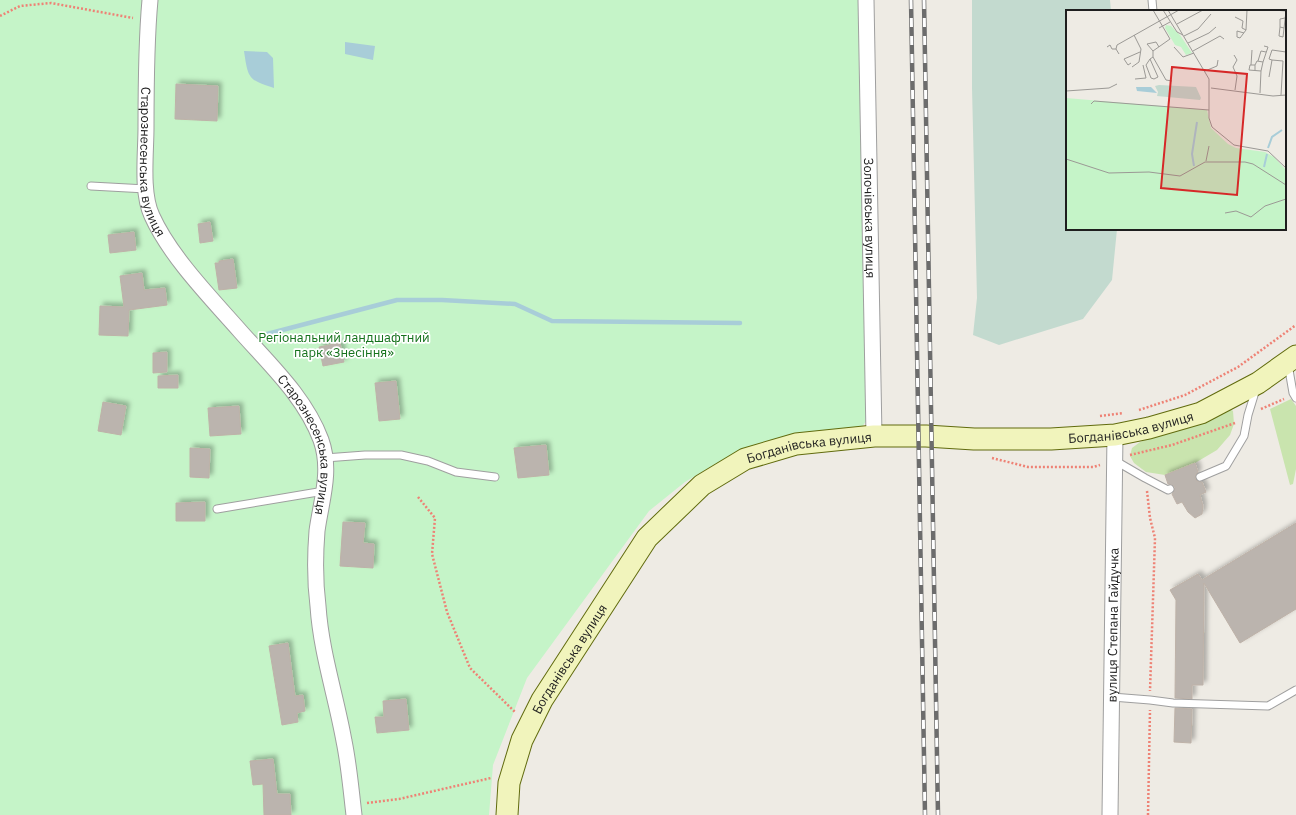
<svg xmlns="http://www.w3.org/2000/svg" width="1296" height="815" font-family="'IBM Plex Sans',sans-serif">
<defs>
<filter id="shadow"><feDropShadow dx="3.5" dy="-3.5" stdDeviation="2" flood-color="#0004"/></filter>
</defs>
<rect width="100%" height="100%" fill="#eeebe4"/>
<path fill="#c9e4ae" d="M 1291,399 L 1296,406 L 1296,469 L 1293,484 L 1290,485 L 1270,409 Z
M 1227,407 L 1233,411 L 1234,424 L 1230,435 L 1217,450 L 1195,463 L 1165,475 L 1146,472 L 1134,463 L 1130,456 L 1132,448 L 1140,442 Z"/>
<path fill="#c3dacf" d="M 972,0 L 1110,0 L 1111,11 L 1067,11 L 1067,229 L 1117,229 L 1112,280 L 1083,319 L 999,345 L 973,335 L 977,298 L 972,88 Z"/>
<path fill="#c5f4c8" d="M 0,0 L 861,0 L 871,414 L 862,427 L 812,432 L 772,442 L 715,464 L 685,482 L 649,511 L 527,678 L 493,765 L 489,815 L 0,815 Z"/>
<path fill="#a8cdd8" d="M 345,42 L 375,46 L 373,60 L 345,54 Z
M 244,51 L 267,52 L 273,58 L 274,88 C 248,80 248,78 244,51 Z"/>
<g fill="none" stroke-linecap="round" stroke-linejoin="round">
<path stroke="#a8cdd8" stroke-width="4.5" d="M 267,334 L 397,300 L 442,300 L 515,304 L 552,321 L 740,323"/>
</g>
<path fill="#bbb4ae" stroke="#beb2a8" filter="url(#shadow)" d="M 176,84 L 218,86 L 217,121 L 175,119 Z
M 210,222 L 213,241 L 200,243 L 198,224 Z
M 134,232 L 136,250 L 110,253 L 108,235 Z
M 233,259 L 237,288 L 219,290 L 215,263 L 219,263 L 219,261 Z
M 142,273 L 144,290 L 165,288 L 167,305 L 129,310 L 128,336 L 99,335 L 100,306 L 124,307 L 120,276 Z
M 340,343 L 344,362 L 323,366 L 319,347 Z
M 167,352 L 167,372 L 153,373 L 153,353 Z
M 178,375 L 178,388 L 158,388 L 158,376 Z
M 396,381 L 400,419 L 379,421 L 375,383 Z
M 103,402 L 126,406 L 121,435 L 98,431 Z
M 239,406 L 241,434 L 210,436 L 208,408 Z
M 546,445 L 549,475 L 518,478 L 514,448 Z
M 190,448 L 210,449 L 209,478 L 190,477 Z
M 1195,463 L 1198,472 L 1196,474 L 1195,479 L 1197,481 L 1202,482 L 1206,492 L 1200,495 L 1203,506 L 1202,514 L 1195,518 L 1188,512 L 1182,502 L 1177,504 L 1172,494 L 1174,491 L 1175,487 L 1172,485 L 1168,484 L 1165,475 Z
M 205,502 L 205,521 L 176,521 L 176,503 Z
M 343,522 L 365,523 L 363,543 L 374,544 L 373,568 L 340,566 Z
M 1296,523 L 1296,609 L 1240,643 L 1204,583 L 1203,685 L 1192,685 L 1192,699 L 1175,698 L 1176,600 L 1170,590 L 1198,574 L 1202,580 Z
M 288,643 L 295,696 L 303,695 L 305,711 L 297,713 L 298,722 L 282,725 L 269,646 Z
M 406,699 L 409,730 L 377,733 L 375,717 L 384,717 L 383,701 Z
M 1175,708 L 1192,709 L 1191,743 L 1174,742 Z
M 273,759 L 277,794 L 290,794 L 291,815 L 264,815 L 263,784 L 253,785 L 250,761 Z"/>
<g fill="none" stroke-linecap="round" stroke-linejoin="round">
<g stroke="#9f9f9f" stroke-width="9">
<path id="lane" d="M 1152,0 L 1153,11
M 91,186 L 146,189
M 1288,364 L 1293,393 L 1296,398
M 325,458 L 365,455 L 401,455 L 428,461 L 456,472 L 495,477
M 1114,460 L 1145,478 L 1168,490 L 1170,489
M 1200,477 L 1226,466 L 1244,436 L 1248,415 L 1256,389
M 217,509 L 324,491
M 1112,697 L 1150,700 L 1173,703 L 1268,706 L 1296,690"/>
</g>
<g stroke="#9f9f9f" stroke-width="17">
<g id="street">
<path id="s1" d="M 150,0 C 146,43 146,85 146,128 C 146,153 141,193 152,216 C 170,256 210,297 240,331 C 270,365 305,397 321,440 C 332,471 321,501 317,531 C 315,556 315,582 318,606 C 321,652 336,696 344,741 C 349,765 351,790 354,815"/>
<path id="s2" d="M 866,0 L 874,436"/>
<path id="s3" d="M 1110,815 L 1115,435"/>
</g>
</g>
<g stroke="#616b0e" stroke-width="23">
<g id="secondary">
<path id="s4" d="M 507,815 L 509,783 L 522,740 L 542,700 L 647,538 L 702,485 L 745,459 L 796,444 L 874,436 L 926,436 L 974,439 L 1051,439 L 1115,435 L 1149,428 L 1201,413 L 1258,383 L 1296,356"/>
</g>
</g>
<path stroke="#ee8275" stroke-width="2.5" stroke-dasharray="2 2" stroke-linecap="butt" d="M 0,16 L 20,6 L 51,3 L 133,18
M 1261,409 L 1284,399
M 1139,410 L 1185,395 L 1238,367 L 1296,325
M 1100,416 L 1123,413
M 1130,455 L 1172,445 L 1235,423
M 992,458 L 1028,467 L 1093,467 L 1100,465
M 1147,491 L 1150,518 L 1155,538 L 1150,691
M 418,497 L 435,518 L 432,554 L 447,612 L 470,668 L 516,713
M 367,803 L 399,799 L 491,778
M 1148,815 L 1150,710"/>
<use href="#lane" stroke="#fff" stroke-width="7"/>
<use href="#street" stroke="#fff" stroke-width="15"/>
<use href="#secondary" stroke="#f1f4bc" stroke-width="21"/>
<g stroke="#6c6c6c" stroke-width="4.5">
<path id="rail" d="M 911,0 L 925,815
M 924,0 L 938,815"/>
</g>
<use href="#rail" stroke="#fff" stroke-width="3" stroke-dasharray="9" stroke-linecap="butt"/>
</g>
<g text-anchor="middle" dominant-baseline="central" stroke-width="3.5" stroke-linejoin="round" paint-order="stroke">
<g font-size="13" fill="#1e1e1e" stroke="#fff">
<text stroke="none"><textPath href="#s1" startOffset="163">Старознесенська вулиця</textPath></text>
<text stroke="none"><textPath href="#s2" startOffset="218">Золочівська вулиця</textPath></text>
<text stroke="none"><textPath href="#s4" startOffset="831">Богданівська вулиця</textPath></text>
<text stroke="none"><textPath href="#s1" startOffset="499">Старознесенська вулиця</textPath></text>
<text stroke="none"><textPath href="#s4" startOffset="507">Богданівська вулиця</textPath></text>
<text stroke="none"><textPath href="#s3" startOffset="190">вулиця Степана Гайдучка</textPath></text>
<text stroke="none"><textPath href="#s4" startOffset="171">Богданівська вулиця</textPath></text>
</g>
<g font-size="13" fill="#15721c" stroke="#fff">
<text x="344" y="337">Регіональний ландшафтний<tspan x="344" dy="15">парк «Знесіння»</tspan></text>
</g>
</g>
<g transform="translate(1066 10)">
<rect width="220" height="220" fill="#eeebe4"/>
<path d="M 93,75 L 130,77 L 135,88 L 134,90 L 91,86 L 92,82 L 89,76 Z" fill="#c3dacf"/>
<path d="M 100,15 L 105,16 L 114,25 L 126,43 L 120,45 L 115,37 L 109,35 L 99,18 ZM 0,88 L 141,100 L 145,118 L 162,134 L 170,138 L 199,142 L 208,147 L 220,160 L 220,220 L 0,220 Z" fill="#c5f4c8"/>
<path d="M 70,77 L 85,77 L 91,83 L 71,81 Z" fill="#a8cdd8"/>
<path fill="none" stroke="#a8cdd8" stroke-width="2" d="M 202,138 L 206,127 L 216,120M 128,156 L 126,144 L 131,112M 198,157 L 201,144"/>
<path fill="none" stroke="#9b9995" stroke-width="1" d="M 97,0 L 111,22 L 117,25M 102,0 L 143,69 L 143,108 L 146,117 L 168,135 L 202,141 L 220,158M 207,0 L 220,1M 169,7 L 177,11 L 176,18 L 180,20M 111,14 L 137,0M 214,17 L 213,26 L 217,27 L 220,1M 93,18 L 104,12M 218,18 L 214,17 L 214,9 L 219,8M 178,23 L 171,21 L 171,27 L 174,28 L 180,20 L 181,0M 118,26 L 132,19 L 145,4M 122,33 L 143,23 L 150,17M 41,37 L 44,35 L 46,39 L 50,39M 108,37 L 117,47 L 128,43M 87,41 L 81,34 L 90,32 L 93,37M 127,41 L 154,26 L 158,29M 53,44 L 50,39 L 51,35 L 113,0M 168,45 L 171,50 L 167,57 L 171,66 L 169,80M 87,47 L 100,70 L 106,71M 84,49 L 80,55 L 85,68 L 88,69 L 92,67 L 84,49 L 87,47 L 87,41 L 104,29 L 87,0M 206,50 L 203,49 L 206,40 L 220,42M 192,51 L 195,41 L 200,42M 197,52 L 202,37 L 198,36M 65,53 L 62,55 L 58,49 L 74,42M 185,55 L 186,40M 189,55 L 191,51 L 197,52 L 195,61M 66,57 L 73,52 L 75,39 L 68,25M 189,60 L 189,55 L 184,55 L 183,60 L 195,61 L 194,83M 139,61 L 151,56 L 152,50M 203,67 L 206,50 L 217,51 L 215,85M 69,69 L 80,68 L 77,55M 145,78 L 207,86 L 220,85M 0,81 L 43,78 L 51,74M 25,94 L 28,91 L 143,100M 0,149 L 43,163 L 83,162 L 114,166 L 139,152 L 179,152 L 187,154 L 220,175M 140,151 L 143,136M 159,203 L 170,201 L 185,207 L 199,196 L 220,189"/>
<path fill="#d62828" fill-opacity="0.15" stroke="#d62828" stroke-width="2" d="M 106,57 L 181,64 L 171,185 L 95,178 Z"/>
<rect width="220" height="220" fill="none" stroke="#1e1e1e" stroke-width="2"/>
</g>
</svg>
